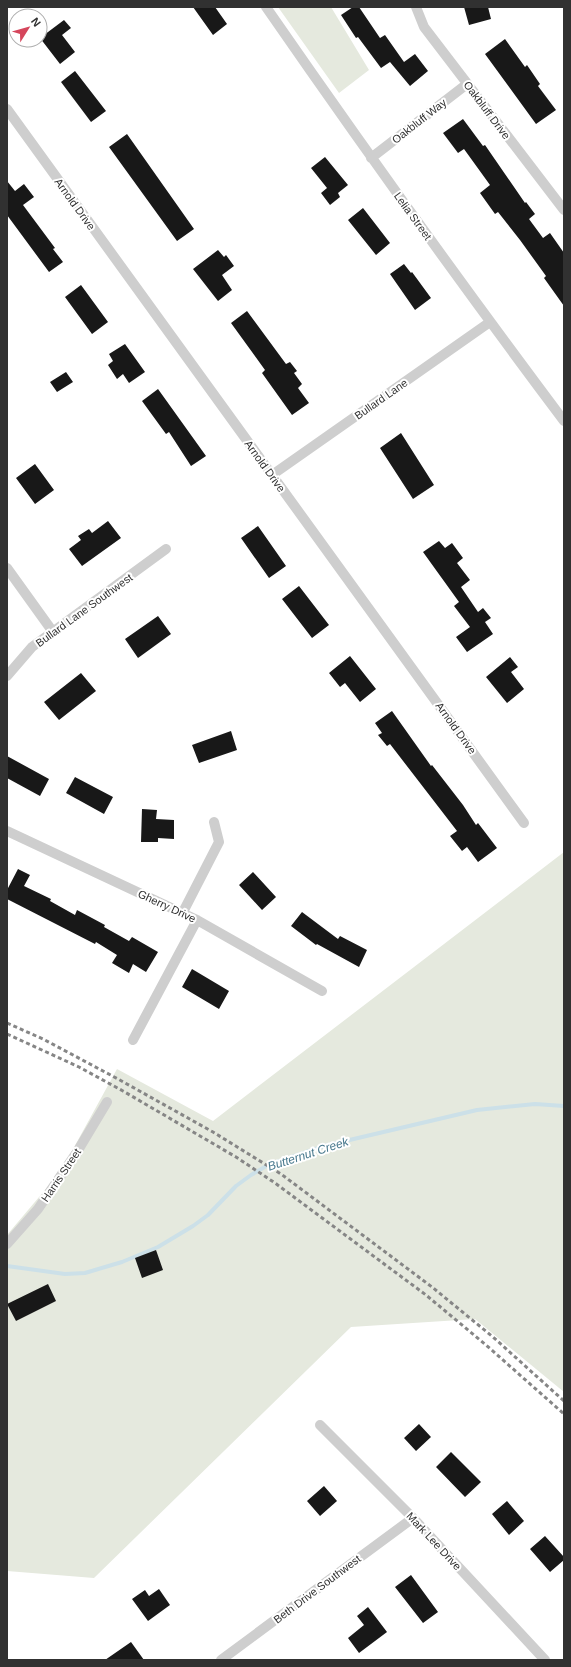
<svg xmlns="http://www.w3.org/2000/svg" width="571" height="1667" font-family="Helvetica,sans-serif">
<rect width="100%" height="100%" fill="#fff"/>
<path fill="#e5e9de" d="M 278,7 L 331,7 L 369,70 L 339,93 Z
M 564,852 L 564,1392 L 475,1319 L 351,1327 L 94,1578 L 7,1571 L 7,1235 L 61,1171 L 117,1069 L 213,1121 Z"/>
<g fill="none" stroke-linecap="round" stroke-linejoin="round">
<path stroke="#cce0e8" stroke-width="4" d="M 7,1266 L 65,1274 L 85,1273 L 122,1262 L 158,1247 L 193,1226 L 208,1215 L 236,1186 L 251,1175 L 268,1165 L 324,1146 L 477,1110 L 535,1104 L 564,1106"/>
</g>
<path fill="#181818" d="M 193,7 L 215,7 L 227,24 L 213,35 Z
M 353,7 L 359,7 L 380,38 L 385,35 L 404,62 L 415,54 L 428,71 L 410,86 L 390,62 L 381,68 L 358,37 L 356,38 L 341,15 Z
M 464,7 L 488,7 L 491,19 L 469,25 Z
M 64,20 L 71,28 L 62,35 L 75,52 L 60,64 L 40,38 Z
M 505,39 L 525,67 L 527,65 L 540,84 L 538,86 L 556,110 L 536,124 L 485,54 Z
M 75,71 L 106,111 L 91,122 L 61,82 Z
M 463,119 L 483,146 L 485,145 L 525,203 L 526,202 L 535,214 L 529,219 L 543,238 L 550,233 L 564,253 L 564,306 L 544,278 L 546,276 L 520,240 L 498,212 L 495,214 L 480,193 L 490,185 L 464,149 L 458,153 L 443,133 Z
M 127,134 L 194,229 L 177,241 L 109,147 Z
M 325,157 L 348,185 L 338,193 L 340,197 L 330,205 L 321,193 L 327,188 L 311,168 Z
M 7,181 L 15,191 L 24,184 L 34,197 L 23,205 L 55,248 L 53,249 L 63,262 L 49,272 L 7,215 Z
M 363,208 L 390,243 L 376,255 L 348,220 Z
M 218,250 L 224,257 L 226,255 L 234,266 L 222,275 L 232,290 L 218,301 L 193,269 Z
M 404,264 L 411,273 L 412,272 L 431,298 L 415,310 L 390,274 Z
M 81,285 L 108,322 L 92,334 L 65,297 Z
M 247,311 L 286,364 L 290,362 L 297,371 L 294,373 L 302,384 L 298,388 L 309,403 L 292,415 L 262,373 L 265,370 L 231,323 Z
M 125,344 L 145,372 L 129,383 L 123,374 L 117,379 L 108,365 L 113,361 L 109,354 Z
M 66,372 L 73,382 L 57,392 L 50,382 Z
M 158,389 L 206,456 L 191,466 L 169,432 L 166,434 L 142,401 Z
M 401,433 L 434,485 L 413,499 L 380,448 Z
M 35,464 L 54,490 L 35,504 L 16,478 Z
M 108,521 L 121,538 L 82,566 L 69,549 L 81,540 L 78,536 L 89,529 L 92,533 Z
M 258,526 L 286,566 L 269,578 L 241,538 Z
M 439,541 L 445,548 L 452,543 L 463,558 L 457,563 L 470,580 L 461,587 L 478,612 L 483,608 L 491,618 L 485,622 L 493,634 L 467,652 L 456,637 L 470,627 L 454,606 L 459,602 L 423,552 Z
M 299,586 L 329,625 L 312,638 L 282,599 Z
M 158,616 L 171,634 L 138,658 L 125,639 Z
M 350,656 L 376,689 L 360,702 L 345,683 L 340,687 L 329,673 Z
M 510,657 L 518,667 L 511,672 L 524,689 L 507,703 L 486,677 Z
M 81,673 L 96,691 L 59,720 L 44,702 Z
M 392,711 L 431,766 L 432,765 L 463,805 L 476,825 L 478,823 L 497,848 L 478,862 L 467,847 L 462,851 L 450,836 L 457,831 L 390,744 L 387,746 L 378,735 L 382,733 L 375,723 Z
M 231,731 L 237,750 L 199,763 L 192,745 Z
M 7,756 L 49,779 L 40,796 L 7,778 Z
M 75,777 L 113,797 L 104,814 L 66,793 Z
M 142,809 L 157,810 L 156,819 L 174,820 L 174,839 L 158,838 L 158,842 L 141,842 Z
M 18,869 L 30,875 L 24,886 L 51,899 L 50,901 L 75,915 L 77,910 L 105,925 L 104,927 L 129,941 L 132,937 L 158,952 L 146,972 L 133,964 L 129,973 L 112,963 L 117,955 L 96,942 L 95,944 L 7,899 L 7,890 Z
M 253,872 L 276,897 L 262,910 L 239,885 Z
M 302,912 L 338,939 L 340,936 L 367,950 L 359,967 L 317,944 L 316,945 L 291,926 Z
M 192,969 L 229,991 L 219,1009 L 182,987 Z
M 156,1250 L 163,1270 L 142,1278 L 135,1258 Z
M 48,1284 L 56,1301 L 16,1321 L 7,1304 Z
M 419,1424 L 431,1437 L 416,1451 L 404,1438 Z
M 451,1452 L 481,1482 L 465,1497 L 436,1467 Z
M 324,1486 L 337,1501 L 320,1516 L 307,1501 Z
M 507,1501 L 524,1521 L 509,1535 L 492,1514 Z
M 545,1536 L 564,1557 L 564,1560 L 550,1572 L 530,1549 Z
M 411,1575 L 438,1612 L 423,1623 L 395,1587 Z
M 159,1589 L 170,1605 L 148,1621 L 132,1599 L 145,1590 L 149,1596 Z
M 368,1607 L 387,1632 L 359,1653 L 348,1638 L 364,1625 L 357,1616 Z
M 131,1642 L 144,1660 L 105,1660 Z"/>
<g fill="none" stroke-linecap="round" stroke-linejoin="round">
<path stroke="#cecece" stroke-width="10" d="M 266,7 C 363,147 462,285 564,421
M 416,7 L 424,27 L 564,210
M 7,109 L 524,823
M 371,158 L 467,84
M 272,475 L 490,322
M 7,568 L 53,632
M 7,676 L 32,647 L 166,549
M 7,831 L 197,920 L 322,991
M 183,912 L 219,842 L 214,822
M 133,1040 L 197,920
M 7,1244 L 38,1209 L 77,1152 L 107,1102
M 320,1425 L 413,1518 L 545,1660
M 221,1660 L 413,1518"/>
<path stroke="#868686" stroke-width="3" stroke-dasharray="4 3" stroke-linecap="butt" d="M 7,1023 L 43,1039 L 118,1079 L 213,1132 L 281,1174 L 432,1287 L 493,1337 L 564,1401
M 7,1034 L 79,1067 L 123,1091 L 236,1157 L 275,1183 L 426,1295 L 486,1345 L 564,1414"/>
</g>
<g text-anchor="middle" dominant-baseline="central" stroke-width="4" stroke-linejoin="round" paint-order="stroke">
<g font-size="11" fill="#313131" stroke="#fff">
<text transform="translate(487 110) rotate(53)">Oakbluff Drive</text>
<text transform="translate(419 121) rotate(-38)">Oakbluff Way</text>
<text transform="translate(75 204) rotate(54)">Arnold Drive</text>
<text transform="translate(413 216) rotate(54)">Lelia Street</text>
<text transform="translate(381 399) rotate(-35)">Bullard Lane</text>
<text transform="translate(265 466) rotate(54)">Arnold Drive</text>
<text transform="translate(84 610) rotate(-36)">Bullard Lane Southwest</text>
<text transform="translate(456 728) rotate(54)">Arnold Drive</text>
<text transform="translate(167 906) rotate(25)">Gherry Drive</text>
<text transform="translate(61 1175) rotate(-56)">Harris Street</text>
<text transform="translate(434 1541) rotate(47)">Mark Lee Drive</text>
<text transform="translate(317 1589) rotate(-37)">Beth Drive Southwest</text>
</g>
<g font-size="12" font-style="italic" fill="#46778c" stroke="#fff">
<text transform="translate(308 1154) rotate(-18)">Butternut Creek</text>
</g>
</g>
<rect width="571" height="1667" fill="none" stroke="#313131" stroke-width="16"/>
<g transform="translate(28 28) rotate(53)"><circle r="19" fill="#ffffff" stroke="#adadad"/>
<path d="M0-3L7 15L0 10L-7 15Z" fill="#d5465c"/>
<text y="-6" font-size="11" font-weight="bold" text-anchor="middle" fill="#313131">N</text>
</g>
</svg>
